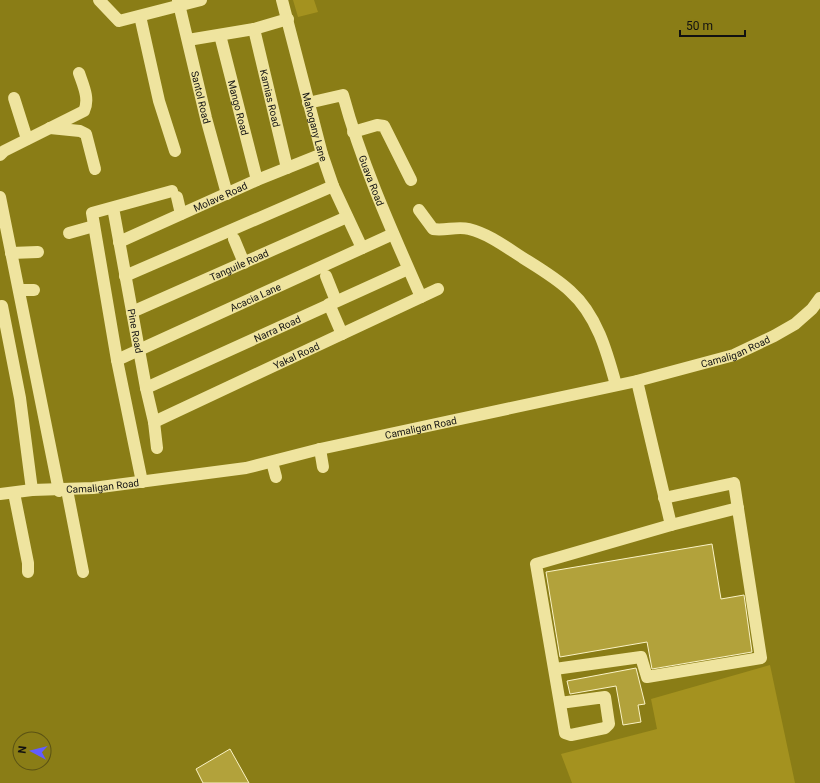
<svg xmlns="http://www.w3.org/2000/svg" width="820" height="783" font-family="Roboto,sans-serif">
<rect width="100%" height="100%" fill="#8a7d16"/>
<path fill="#a4921f" d="M 293,0 L 314,0 L 318,12 L 298,17 Z
M 770,665 L 795,783 L 572,783 L 561,754 L 657,729 L 651,699 Z"/>
<path fill="#b2a23b" stroke="#fbf3c5" d="M 712,544 L 721,599 L 744,595 L 752,652 L 652,669 L 647,642 L 560,657 L 546,572 Z
M 636,668 L 645,704 L 638,705 L 641,722 L 623,725 L 616,686 L 570,694 L 567,681 Z
M 230,749 L 249,783 L 203,783 L 196,769 Z"/>
<g fill="none" stroke-linecap="round" stroke-linejoin="round">
<g stroke="#efe49f" stroke-width="12">
<path d="M 99,0 L 119,21 L 201,0"/>
<path id="s1" d="M 178,0 L 206,118 L 227,194"/>
<path id="s2" d="M 282,0 L 322,154 L 333,186 L 362,248"/>
<path d="M 140,16 L 159,101 L 175,151"/>
<path id="s3" d="M 254,29 L 287,168"/>
<path id="s4" d="M 220,35 L 257,180"/>
<path d="M 188,40 L 254,29 L 288,19"/>
<path d="M 14,98 L 27,139"/>
<path id="s5" d="M 308,103 L 343,95 C 362,165 392,231 421,297"/>
<path d="M 50,128 L 80,131 L 86,134 L 95,169"/>
<path d="M 353,132 L 377,125 L 384,126 L 411,180"/>
<path d="M 0,155 L 4,151 L 84,111 C 90,99 83,85 79,73"/>
<path d="M 0,197 L 59,491"/>
<path d="M 177,197 L 181,214"/>
<path d="M 419,210 L 433,229 C 445,231 457,226 469,229 C 489,234 506,247 523,258 C 539,268 556,278 570,291 C 597,315 607,352 616,385"/>
<path id="s6" d="M 114,213 L 146,388 L 154,422 L 157,448"/>
<path d="M 69,233 L 94,226"/>
<path d="M 234,239 L 244,263"/>
<path id="s7" d="M 119,242 L 257,180 L 322,154"/>
<path d="M 11,253 L 38,252"/>
<path d="M 125,276 L 333,186"/>
<path d="M 326,276 L 336,301"/>
<path d="M 19,290 L 34,290"/>
<path d="M 329,304 L 342,334"/>
<path d="M 2,306 L 20,398 L 32,490"/>
<path id="s8" d="M 132,312 L 347,217"/>
<path id="s9" d="M 117,360 L 393,234"/>
<path d="M 637,381 L 671,525"/>
<path id="s10" d="M 146,388 L 408,269"/>
<path id="s11" d="M 154,422 L 438,289"/>
<path d="M 320,449 L 323,467"/>
<path d="M 272,462 L 276,477"/>
<path d="M 142,482 L 117,360 L 92,213 L 172,191"/>
<path d="M 67,490 L 83,572"/>
<path d="M 14,493 L 28,563 L 28,572"/>
<path id="s12" d="M 0,494 L 32,490 L 93,488 L 246,468 L 320,449 L 637,381 L 734,355 L 774,336 L 795,324 L 812,309 L 820,298"/>
<path d="M 555,669 L 641,657 L 647,677 L 761,658 L 734,483 L 664,498"/>
<path d="M 560,703 L 605,697 L 609,724 L 605,728 L 571,735 L 565,733 L 536,564 L 671,525 L 738,508"/>
</g>
</g>
<g text-anchor="middle" dominant-baseline="central" stroke-width="4" stroke-linejoin="round" paint-order="stroke">
<g font-size="10" fill="#111" stroke="#8a7d16">
<text stroke="none"><textPath href="#s1" startOffset="100">Santol Road</textPath></text>
<text stroke="none"><textPath href="#s3" startOffset="71">Kamias Road</textPath></text>
<text stroke="none"><textPath href="#s4" startOffset="75">Mango Road</textPath></text>
<text stroke="none"><textPath href="#s2" startOffset="131">Mahogany Lane</textPath></text>
<text stroke="none"><textPath href="#s5" startOffset="126">Guava Road</textPath></text>
<text stroke="none"><textPath href="#s7" startOffset="111">Molave Road</textPath></text>
<text stroke="none"><textPath href="#s8" startOffset="117">Tanguile Road</textPath></text>
<text stroke="none"><textPath href="#s9" startOffset="152">Acacia Lane</textPath></text>
<text stroke="none"><textPath href="#s10" startOffset="144">Narra Road</textPath></text>
<text stroke="none"><textPath href="#s6" startOffset="120">Pine Road</textPath></text>
<text stroke="none"><textPath href="#s12" startOffset="751">Camaligan Road</textPath></text>
<text stroke="none"><textPath href="#s11" startOffset="157">Yakal Road</textPath></text>
<text stroke="none"><textPath href="#s12" startOffset="427">Camaligan Road</textPath></text>
<text stroke="none"><textPath href="#s12" startOffset="103">Camaligan Road</textPath></text>
</g>
</g>
<g transform="translate(32 751) rotate(277)"><circle r="19" fill="#8a7d16" stroke="#5a5214"/>
<path d="M0-3L7 15L0 10L-7 15Z" fill="#625dff"/>
<text y="-6" font-size="11" font-weight="bold" text-anchor="middle" fill="#111111">N</text>
</g>
<path d="M680 30v6h65v-6" fill="none" stroke="#111111" stroke-width="2"/>
<text x="686" y="30" font-size="12" fill="#111111" stroke="#8a7d16" stroke-width="3" paint-order="stroke">50 m</text>
</svg>
